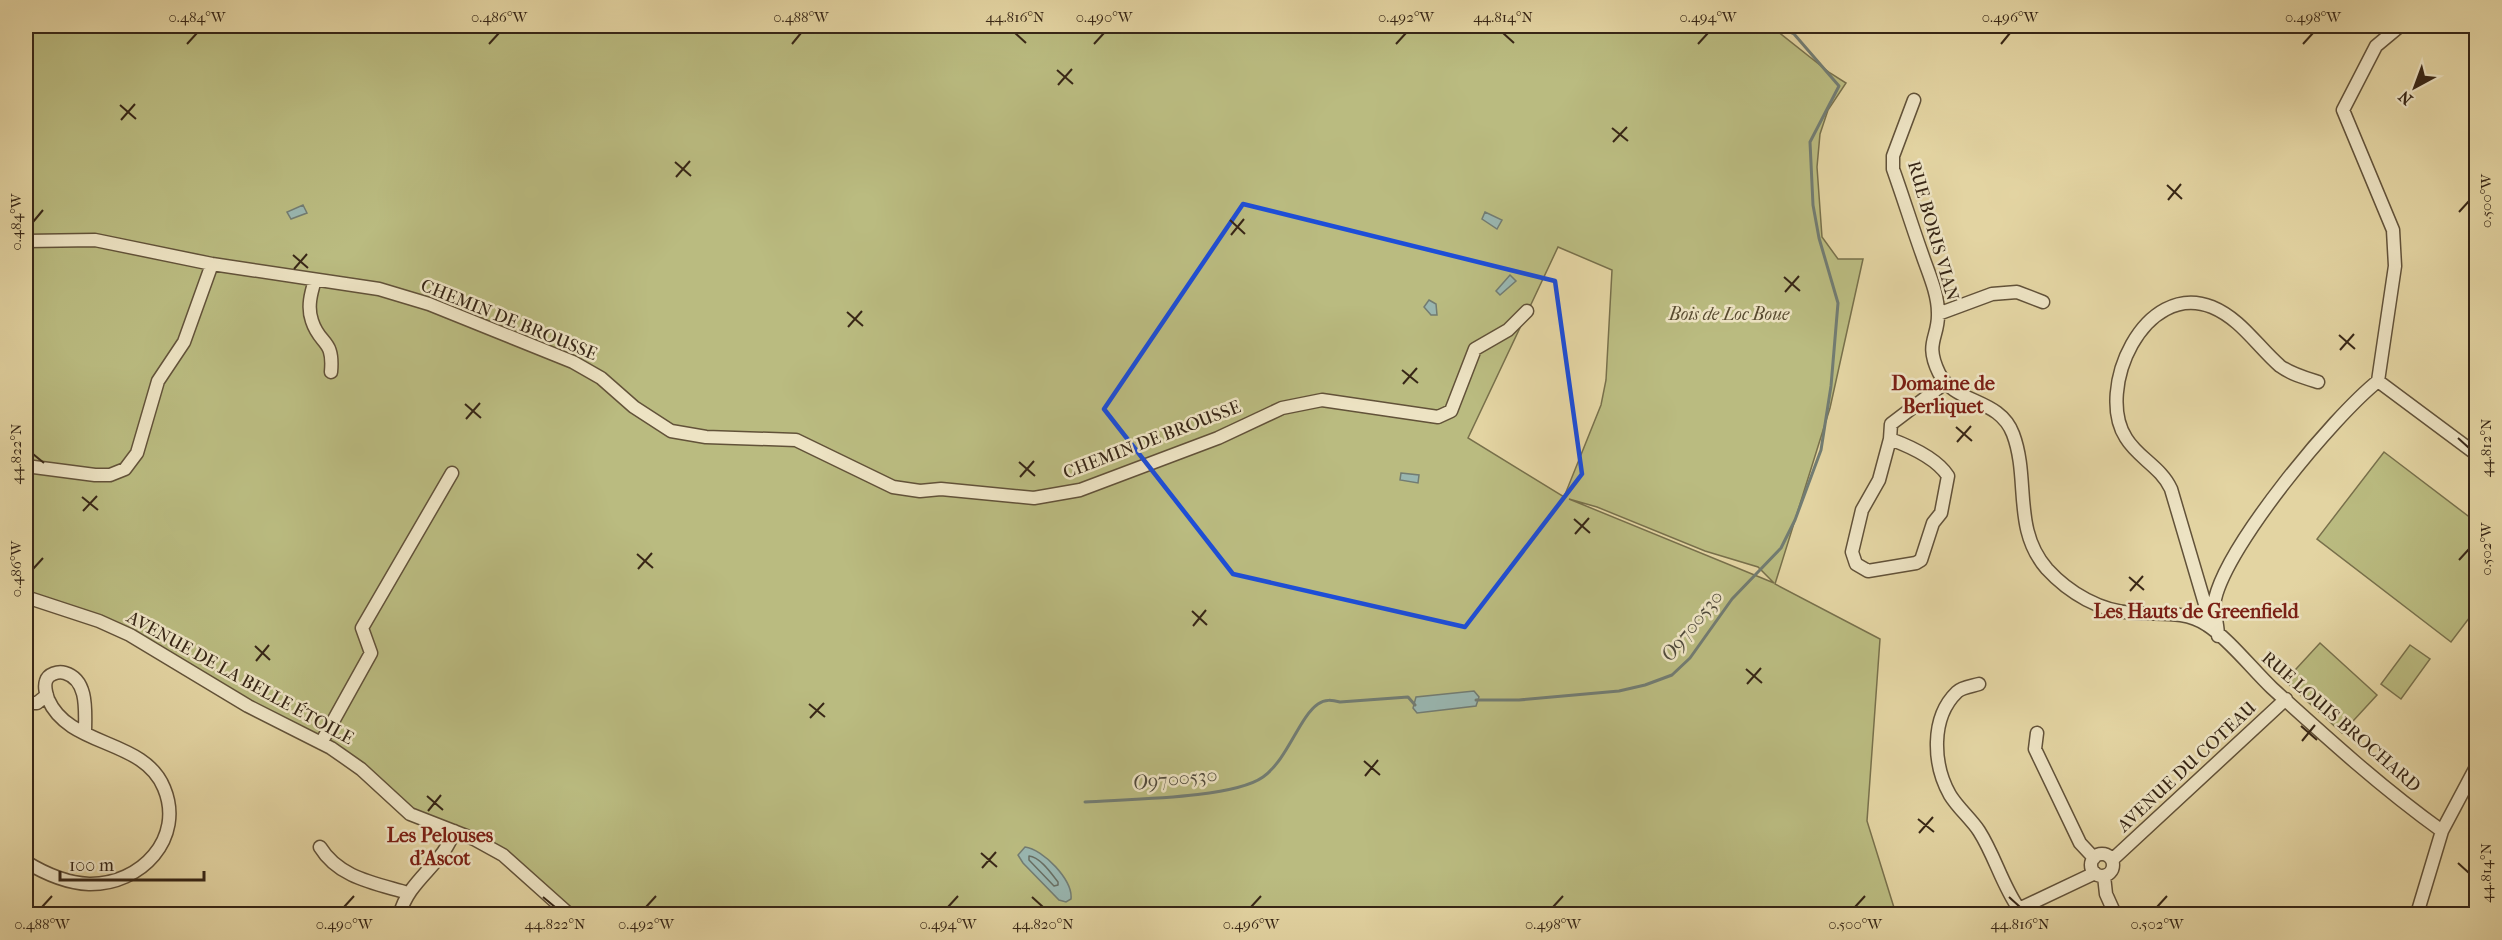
<svg xmlns="http://www.w3.org/2000/svg" width="2502" height="940" font-family="'IM FELL French Canon',serif">
<rect width="100%" height="100%" fill="#e3d4a2"/>
<filter id="stains"><feTurbulence type="fractalNoise" baseFrequency=".00333" numOctaves="4"/><feColorMatrix values="0 0 0 0 .2 0 0 0 0 .09 0 0 0 0 .02 0 0 0 .5 -.17"/></filter>
<radialGradient id="worn" r=".72"><stop offset=".6" stop-color="#630" stop-opacity="0"/><stop offset="1" stop-color="#630" stop-opacity=".3"/></radialGradient>
<path fill="#babb80" stroke="#78704b" stroke-width="1.5" fill-rule="evenodd" d="M 26,26 L 1772,27 L 1830,73 L 1846,83 L 1828,110 L 1820,134 L 1817,167 L 1822,237 L 1838,259 L 1863,259 L 1830,408 L 1775,584 L 1880,639 L 1867,821 L 1896,914 L 569,914 L 518,867 L 424,820 L 361,769 L 155,650 L 26,596 ZM 1558,247 L 1612,270 L 1606,380 L 1601,405 L 1564,497 L 1468,438 ZM 1569,499 L 1597,507 L 1705,551 L 1758,567 L 1774,583 Z
M 2384,452 L 2476,522 L 2476,609 L 2451,642 L 2317,539 Z
M 2320,643 L 2377,695 L 2342,733 L 2285,681 Z
M 2410,645 L 2430,659 L 2401,699 L 2381,684 Z"/>
<path fill="#99b6b0" stroke="#727c72" stroke-width="1.5" d="M 303,205 L 307,213 L 291,219 L 287,212 Z
M 1485,212 L 1502,220 L 1497,229 L 1482,219 Z
M 1510,275 L 1516,281 L 1500,295 L 1496,291 Z
M 1429,300 L 1436,304 L 1437,315 L 1431,315 L 1424,307 Z
M 1401,473 L 1419,475 L 1418,483 L 1400,480 Z
M 1474,691 L 1479,697 L 1476,706 L 1417,713 L 1413,708 L 1416,697 Z
M 1025,847 C 1043,849 1073,880 1071,899 L 1066,902 L 1059,900 L 1023,863 L 1018,855 Z"/>
<g fill="none" stroke-linecap="round" stroke-linejoin="round">
<path stroke="#686e63" stroke-width="1.5" d="M 1029,856 C 1040,857 1051,873 1058,882 L 1058,885 L 1054,886 L 1029,860 Z"/>
<path stroke="#727c72" stroke-width="3" d="M 1476,700 L 1519,700 L 1619,691 L 1645,685 L 1672,675 L 1690,658 L 1732,599 L 1781,548 L 1795,520 L 1821,450 L 1831,386 L 1838,303 L 1819,238 L 1813,205 L 1810,142 L 1839,86 L 1794,34 L 1777,26
M 1085,802 C 1126,799 1232,799 1263,777 C 1288,759 1299,717 1318,704 C 1325,699 1332,700 1340,702 L 1408,697 L 1415,705"/>
<g stroke="#625239" stroke-width="15">
<path id="minor" d="M 1914,100 L 1893,156 L 1893,169 C 1903,197 1912,226 1922,254 C 1928,272 1938,293 1938,313 C 1939,338 1924,342 1939,373 C 1955,405 1999,397 2013,434 C 2030,479 2012,529 2047,569 C 2069,593 2101,612 2134,613 C 2160,615 2184,610 2207,625 C 2228,638 2253,670 2272,688 C 2327,738 2382,788 2442,831
M 26,241 L 95,240 L 212,264 L 379,289 L 429,304 L 573,362 L 601,378 L 634,407 L 671,431 L 706,437 L 796,440 L 893,487 L 920,491 L 941,489 L 1034,498 L 1080,490 L 1218,438 L 1282,408 L 1322,400 L 1438,417 L 1451,411 L 1475,349 L 1508,330 L 1527,311
M 315,280 C 311,293 307,307 312,321 C 320,346 334,338 331,372
M 1938,314 L 1992,294 L 2017,292 L 2043,302
M 2378,381 L 2476,454
M 1890,439 L 1879,480 L 1862,510 L 1852,552 L 1856,564 L 1868,571 L 1916,563 L 1921,560 L 1933,523 L 1941,513 L 1948,476 C 1937,459 1909,446 1890,439 L 1891,424 L 1945,383
M 26,466 L 95,475 L 110,475 L 125,469 L 137,453 L 158,381 L 184,342 L 212,264
M 26,597 L 99,621 L 130,635 L 248,706 L 331,748 L 361,769 L 410,814 L 474,839 L 503,855 L 569,914
M 2210,621 L 2171,489 C 2161,467 2138,458 2126,438 C 2095,390 2144,280 2212,307 C 2241,319 2257,346 2280,366 C 2291,374 2305,378 2318,382
M 2218,636 C 2218,624 2213,611 2215,599 C 2228,544 2332,418 2378,381 L 2395,266 L 2393,230 L 2343,110 L 2376,46 L 2400,26
M 1979,684 C 1973,686 1962,687 1957,692 C 1930,718 1933,765 1950,795 C 1958,808 1971,819 1979,831 C 1995,856 2002,885 2019,909 L 2095,873
M 26,703 L 37,703 L 47,695
M 2037,733 L 2035,749 L 2080,843 L 2094,858
M 321,743 L 371,653 L 362,628 L 452,473
M 320,847 C 339,878 375,883 408,893
M2091 865a11 11 0 1 1 22 0a11 11 0 1 1-22 0Z
M 2112,860 L 2286,699
M 26,862 C 44,873 67,883 89,884 C 141,885 185,838 164,788 C 144,738 69,748 48,699 C 46,693 44,687 46,681 C 48,674 58,671 65,673 C 89,680 85,713 85,733
M 2104,876 L 2106,894 L 2115,914
M 400,914 C 408,880 444,864 454,831
M 2417,914 L 2442,831 L 2476,767"/>
</g>
<use href="#minor" stroke="#ede3c3" stroke-width="12"/>
</g>
<path fill="none" stroke="#1d4ed8" stroke-width="4.5" stroke-linejoin="round" d="M 1243,204 L 1555,281 L 1582,474 L 1465,627 L 1233,574 L 1104,409 Z"/>
<path fill="none" stroke="#372616" stroke-width="2" d="M 1015,33 L 1026,43M 1503,33 L 1514,43M 187,44 L 197,33M 489,44 L 499,33M 792,44 L 801,33M 1094,44 L 1104,33M 1396,44 L 1406,33M 1698,44 L 1708,33M 2001,44 L 2010,33M 2303,44 L 2313,33M 1057,70 L 1073,84M 1058,85 L 1072,69M 120,105 L 136,119M 121,120 L 135,104M 1612,128 L 1628,141M 1613,142 L 1627,127M 675,162 L 691,176M 676,177 L 690,161M 2167,185 L 2182,199M 2168,200 L 2181,184M 2459,212 L 2469,201M 1230,220 L 1245,234M 33,222 L 43,210M 1231,235 L 1244,219M 293,255 L 308,268M 294,269 L 307,254M 1784,277 L 1800,291M 1785,292 L 1799,276M 847,312 L 863,326M 848,327 L 862,311M 2339,335 L 2355,349M 2340,350 L 2354,334M 1402,370 L 1418,383M 1403,384 L 1417,368M 465,404 L 481,418M 466,419 L 480,403M 1956,427 L 1972,441M 2458,438 L 2469,448M 1957,442 L 1971,426M 33,454 L 44,463M 1019,462 L 1035,476M 1020,477 L 1034,461M 82,497 L 98,510M 83,511 L 97,496M 1574,519 L 1590,533M 1575,534 L 1589,518M 637,554 L 653,568M 2459,560 L 2469,549M 33,569 L 43,558M 638,569 L 652,553M 2129,577 L 2144,590M 2130,591 L 2143,576M 1192,611 L 1207,625M 1193,626 L 1206,610M 255,646 L 270,660M 256,661 L 269,645M 1746,669 L 1762,683M 1747,684 L 1761,668M 809,704 L 825,717M 810,718 L 824,703M 2301,726 L 2317,740M 2302,741 L 2315,725M 1364,761 L 1380,775M 1365,776 L 1378,760M 427,796 L 443,810M 428,811 L 441,795M 1918,819 L 1934,832M 1919,833 L 1933,817M 981,853 L 997,867M 2458,863 L 2469,873M 982,868 L 996,852M 543,897 L 555,907M 1032,897 L 1043,907M 2009,897 L 2020,907M 42,907 L 52,896M 344,907 L 354,896M 646,907 L 656,896M 948,907 L 958,896M 1251,907 L 1261,896M 1553,907 L 1563,896M 1855,907 L 1865,896M 2157,907 L 2167,896"/>
<g text-anchor="middle" dominant-baseline="central" stroke-width="5" stroke-linejoin="round" paint-order="stroke">
<g font-size="18" fill="#372616" stroke="#ede3c3">
<text transform="translate(1933 231) rotate(74)">RUE BORIS VIAN</text>
<text transform="translate(509 320) rotate(22)">CHEMIN DE BROUSSE</text>
<text transform="translate(1152 440) rotate(-21)">CHEMIN DE BROUSSE</text>
<text transform="translate(240 678) rotate(29)">AVENUE DE LA BELLE ÉTOILE</text>
<text transform="translate(2341 722) rotate(41)">RUE LOUIS BROCHARD</text>
<text transform="translate(2187 767) rotate(-43)">AVENUE DU COTEAU</text>
</g>
<g font-size="18" font-style="italic" fill="#584b30" stroke="#ede3c3">
<text x="1729" y="314">Bois de Loc Boue</text>
</g>
<g font-size="20" font-weight="bold" fill="#7a1f14" stroke="#ede3c3">
<text x="1943" y="383">Domaine de<tspan x="1943" dy="23">Berliquet</tspan></text>
<text x="2196" y="611">Les Hauts de Greenfield</text>
<text x="440" y="835">Les Pelouses<tspan x="440" dy="23">d'Ascot</tspan></text>
</g>
<g font-size="20" font-style="italic" fill="#504a3c" stroke="#ede3c3">
<text transform="translate(1692 626) rotate(-51)">O9700530</text>
<text transform="translate(1175 779) rotate(-6)">O9700530</text>
</g>
</g>
<rect width="2502" height="940" fill="none" stroke="#e3d4a2" stroke-width="66"/>
<g transform="translate(2415 87) rotate(221)" stroke="#ede3c3" stroke-width="4.5" paint-order="stroke">
<path d="M0-4.5L10 22L0 15L-10 22Z" fill="#372616"/>
<text y="-9" font-size="16" font-weight="bold" text-anchor="middle" fill="#372616">N</text>
</g>
<path d="M60 871v9h144v-9" fill="none" stroke="#372616" stroke-width="3"/>
<text x="69" y="871" font-size="18" fill="#372616" stroke="#ede3c3" stroke-width="4.5" paint-order="stroke">100 m</text>
<rect x="33" y="33" width="2436" height="874" fill="none" stroke="#372616" stroke-width="2"/>
<g font-size="15" text-anchor="middle" fill="#372616">
<text x="197" y="22">0.484°W</text>
<text x="499" y="22">0.486°W</text>
<text x="801" y="22">0.488°W</text>
<text x="1015" y="22">44.816°N</text>
<text x="1104" y="22">0.490°W</text>
<text x="1406" y="22">0.492°W</text>
<text x="1503" y="22">44.814°N</text>
<text x="1708" y="22">0.494°W</text>
<text x="2010" y="22">0.496°W</text>
<text x="2313" y="22">0.498°W</text>
<text transform="translate(2486 201) rotate(-90)" y="5">0.500°W</text>
<text transform="translate(16 222) rotate(-90)" y="5">0.484°W</text>
<text transform="translate(2486 448) rotate(-90)" y="5">44.812°N</text>
<text transform="translate(16 454) rotate(-90)" y="5">44.822°N</text>
<text transform="translate(2486 549) rotate(-90)" y="5">0.502°W</text>
<text transform="translate(16 569) rotate(-90)" y="5">0.486°W</text>
<text transform="translate(2486 873) rotate(-90)" y="5">44.814°N</text>
<text x="42" y="929">0.488°W</text>
<text x="344" y="929">0.490°W</text>
<text x="555" y="929">44.822°N</text>
<text x="646" y="929">0.492°W</text>
<text x="948" y="929">0.494°W</text>
<text x="1043" y="929">44.820°N</text>
<text x="1251" y="929">0.496°W</text>
<text x="1553" y="929">0.498°W</text>
<text x="1855" y="929">0.500°W</text>
<text x="2020" y="929">44.816°N</text>
<text x="2157" y="929">0.502°W</text>
</g>
<rect width="100%" height="100%" filter="url(#stains)"/>
<rect width="100%" height="100%" fill="url(#worn)"/>
</svg>
